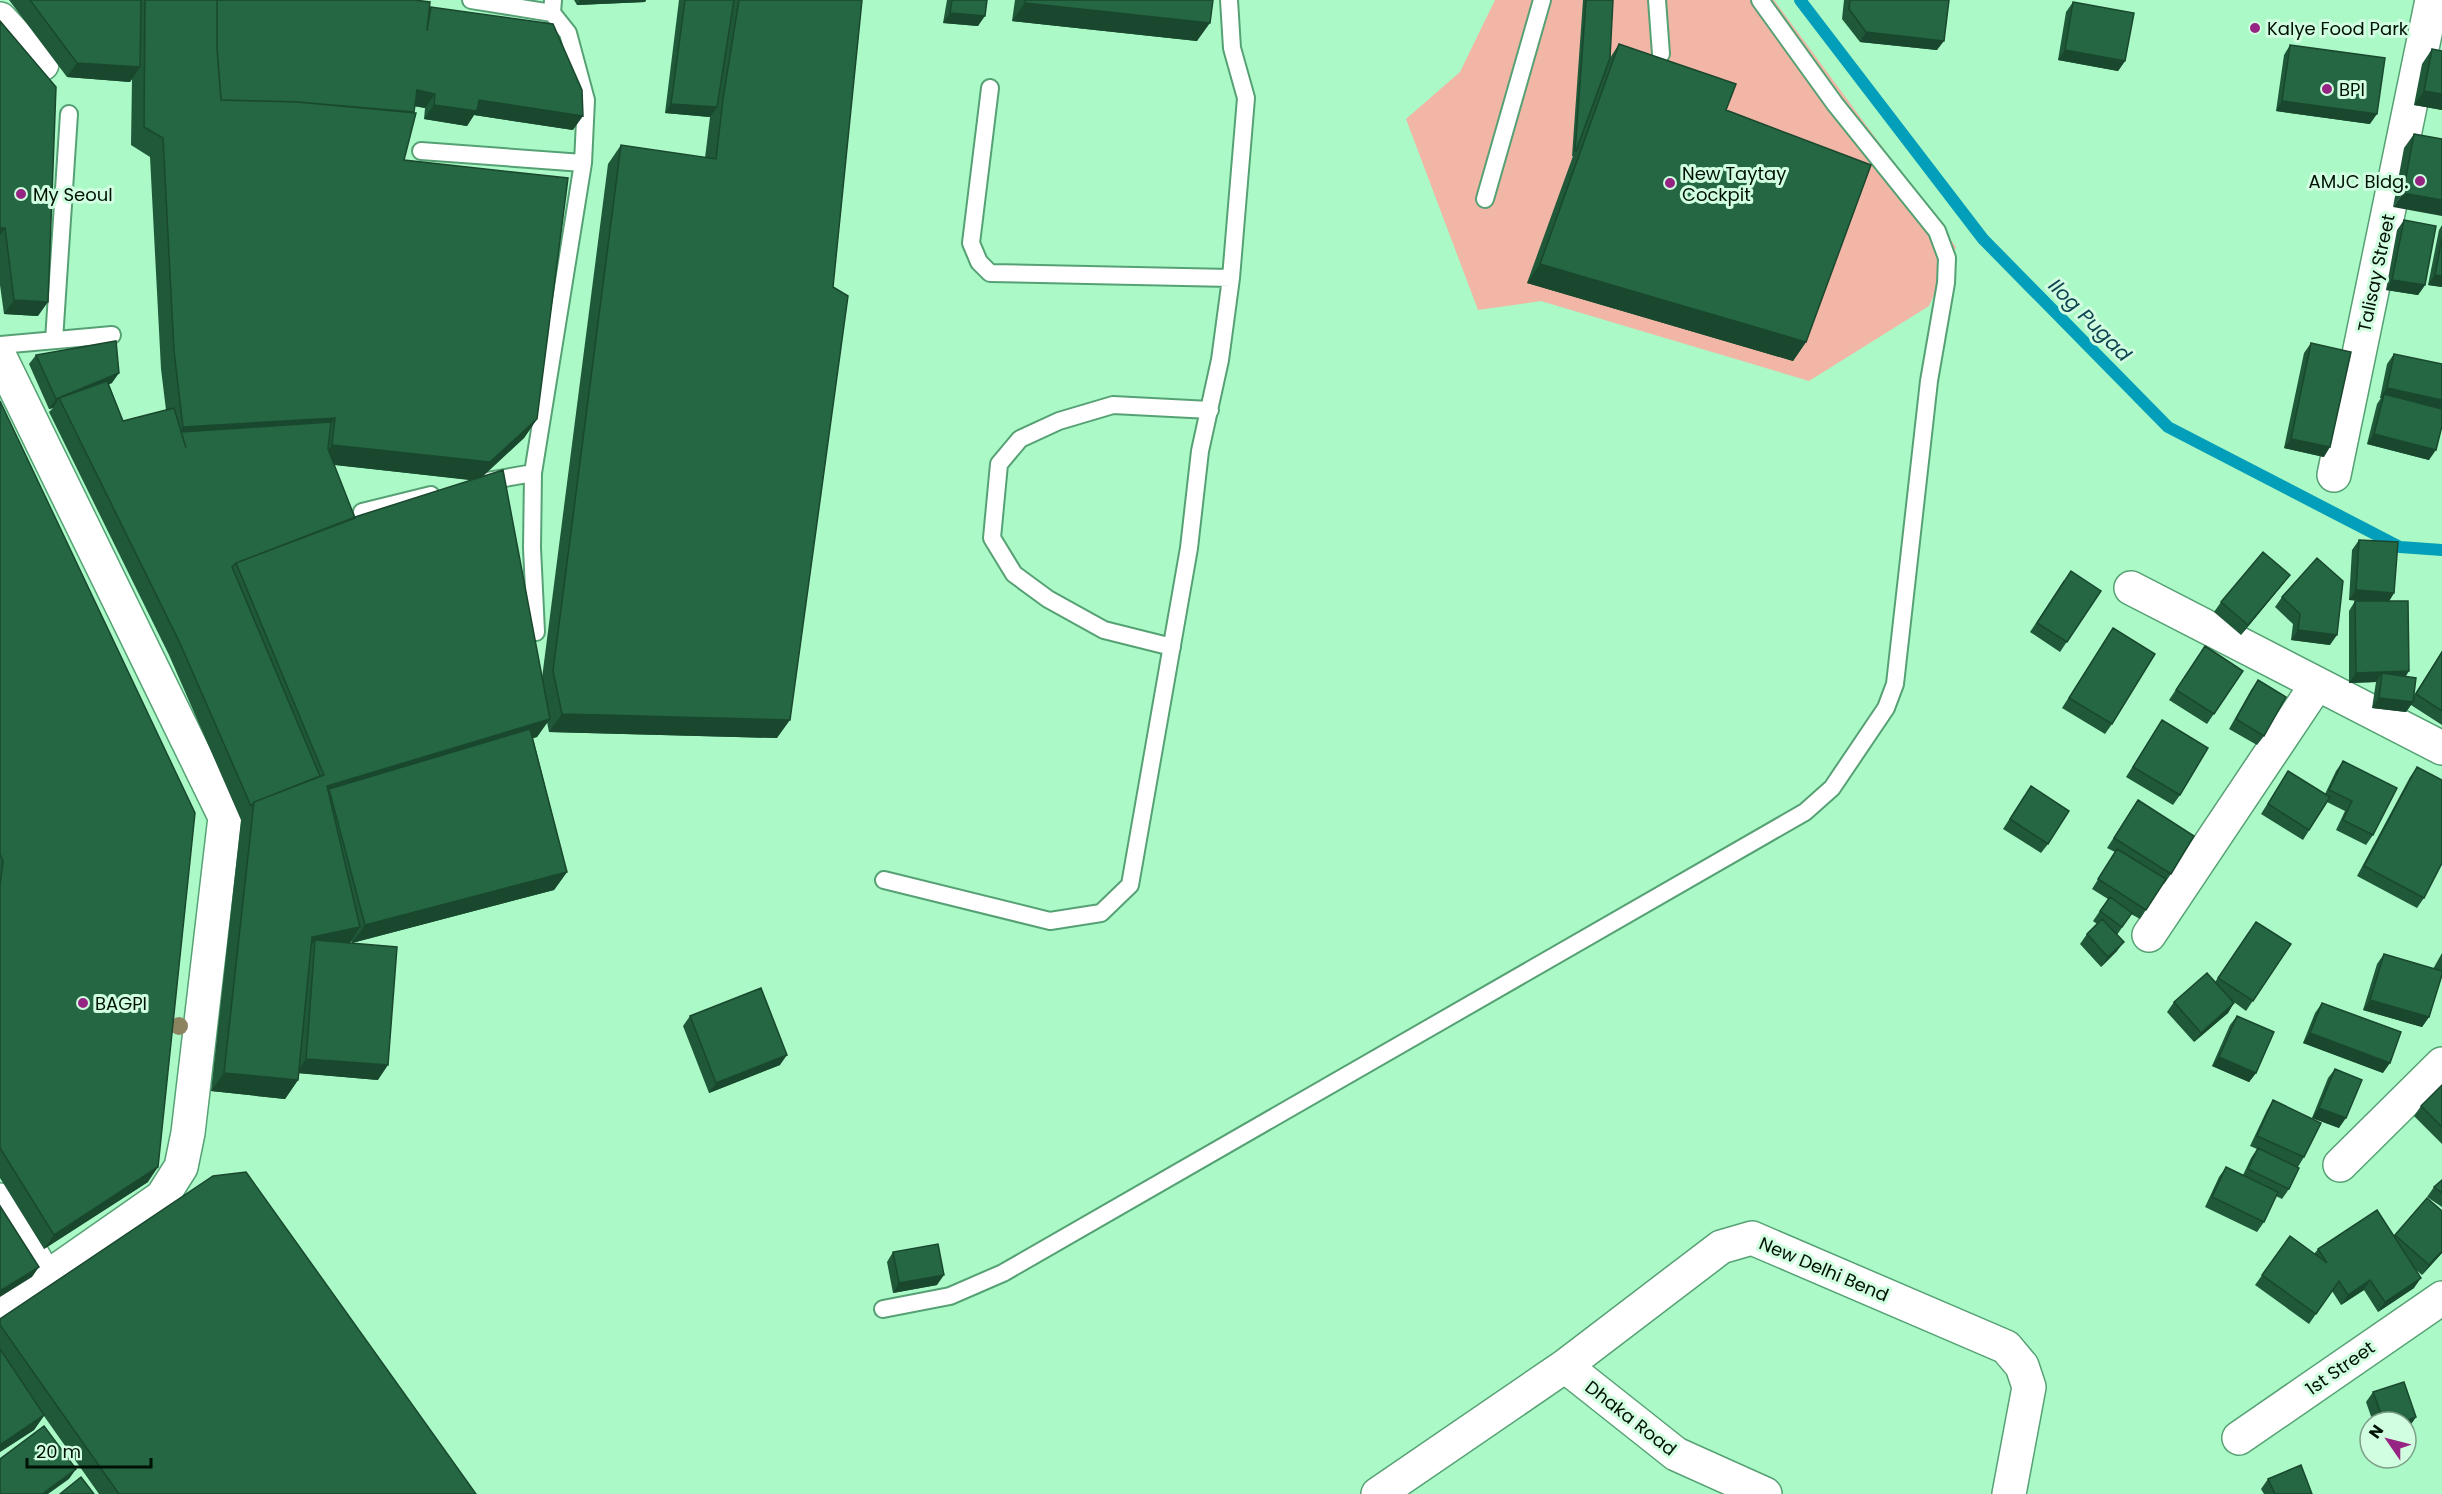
<svg xmlns="http://www.w3.org/2000/svg" width="2442" height="1494" font-family="Poppins,sans-serif">
<rect width="100%" height="100%" fill="#abf9c7"/>
<path fill="#f1b6a6" d="M 1495,0 L 1774,0 L 1956,247 L 1929,306 L 1809,381 L 1541,301 L 1478,310 L 1406,119 L 1460,72 Z"/>
<g fill="none" stroke-linecap="round" stroke-linejoin="round">
<path stroke="#039eb9" stroke-width="12" d="M 1800,0 L 1983,239 L 2168,427 L 2400,547 L 2442,550"/>
<g stroke="#56a174" stroke-width="20">
<path id="lane" d="M 471,0 L 552,13
M 1657,0 L 1661,54
M 990,88 L 971,243 L 979,262 L 990,273 L 1231,278
M 421,151 L 583,163
M 1485,199 L 1542,0
M 54,340 L 69,114
M 0,345 L 112,335
M 482,482 L 533,473
M 362,512 L 431,495
M 536,632 L 532,548 L 533,473 L 583,163 L 586,100 L 568,33 L 552,13 L 553,0
M 1172,647 L 1104,630 L 1048,599 L 1014,574 L 992,538 L 999,464 L 1020,439 L 1059,421 L 1113,405 L 1210,410
M 884,880 L 1050,921 L 1101,913 L 1130,885 L 1189,548 L 1200,451 L 1220,360 L 1231,278 L 1246,98 L 1232,48 L 1229,0
M 883,1309 L 950,1296 L 1003,1273 L 1805,812 L 1832,788 L 1886,708 L 1895,684 L 1929,381 L 1946,283 L 1947,258 L 1937,231 L 1835,104 L 1760,0"/>
</g>
<g stroke="#56a174" stroke-width="36">
<path id="street" d="M 0,19 L 42,64
M 0,357 L 225,817 L 188,1133 L 181,1167 L 162,1197 L 46,1278 L 0,1306
M 2334,475 L 2432,0
M 2131,588 L 2442,748
M 2149,935 L 2317,684
M 2340,1165 L 2442,1064
M 0,1200 L 46,1278
M 1565,1366 L 1676,1454 L 1765,1494
M 2239,1438 L 2442,1298
M 1378,1494 L 1565,1366 L 1721,1247 L 1752,1238 L 2006,1347 L 2022,1366 L 2029,1387 L 2009,1494"/>
</g>
<use href="#lane" stroke="#fff" stroke-width="16"/>
<use href="#street" stroke="#fff" stroke-width="33"/>
</g>
<circle fill="#8c8461" cx="179" cy="1026" r="9"/>
<path fill="#1f5939" fill-rule="evenodd" d="M 9,0 L 415,0 L 430,9 L 431,7 L 573,130 L 474,115 L 467,126 L 424,119 L 425,108 L 415,106 L 404,160 L 537,419 L 524,438 L 481,477 L 542,678 L 608,164 L 621,145 L 705,158 L 710,117 L 665,113 L 679,0 L 862,0 L 777,738 L 549,732 L 547,722 L 537,737 L 533,738 L 567,872 L 554,890 L 352,943 L 351,941 L 349,943 L 378,1080 L 299,1073 L 298,1080 L 285,1099 L 211,1091 L 241,820 L 169,655 L 49,412 L 53,408 L 49,409 L 29,364 L 36,355 L 112,383 L 109,384 L 123,421 L 166,410 L 161,369 L 150,157 L 131,145 L 132,79 L 130,82 L 67,77 ZM 334,465 L 473,480 L 355,518 Z
M 574,0 L 646,0 L 645,2 L 577,5 Z
M 947,0 L 987,0 L 978,26 L 943,23 Z
M 1015,0 L 1213,0 L 1197,41 L 1012,21 Z
M 1583,0 L 1613,0 L 1610,58 L 1619,44 L 1726,110 L 1806,342 L 1793,361 L 1527,283 L 1573,156 L 1572,156 Z
M 1844,0 L 1949,0 L 1937,50 L 1860,42 L 1842,19 Z
M 2073,2 L 2125,61 L 2118,71 L 2058,60 L 2066,12 Z
M 0,21 L 38,316 L 4,314 L 0,285 Z
M 2290,45 L 2370,124 L 2276,111 L 2284,55 Z
M 2432,49 L 2442,110 L 2414,105 L 2422,64 Z
M 2414,134 L 2442,139 L 2393,207 L 2404,148 Z
M 2404,220 L 2425,285 L 2418,295 L 2386,290 L 2397,230 Z
M 2442,225 L 2442,287 L 2428,285 L 2439,230 Z
M 2311,343 L 2324,457 L 2284,448 L 2304,353 Z
M 2394,354 L 2441,409 L 2429,460 L 2367,444 L 2377,404 L 2381,398 L 2380,398 L 2387,364 Z
M 0,401 L 148,1182 L 44,1249 L 0,1178 Z
M 2359,540 L 2394,593 L 2389,601 L 2406,676 L 2414,695 L 2442,651 L 2442,725 L 2411,705 L 2406,712 L 2372,708 L 2376,682 L 2349,683 L 2349,611 L 2355,601 L 2368,601 L 2349,600 L 2352,550 Z
M 2317,558 L 2330,645 L 2291,640 L 2293,624 L 2275,607 L 2282,597 Z
M 2290,575 L 2283,584 L 2241,635 L 2214,612 L 2221,602 Z
M 2064,580 L 2101,591 L 2060,652 L 2030,632 Z
M 2113,628 L 2112,724 L 2105,734 L 2062,708 Z
M 2205,646 L 2243,671 L 2207,724 L 2169,700 Z
M 2258,680 L 2264,736 L 2257,745 L 2229,729 L 2251,690 Z
M 2162,720 L 2180,795 L 2173,805 L 2126,777 Z
M 2343,761 L 2373,835 L 2366,845 L 2336,830 L 2345,811 L 2327,802 L 2303,840 L 2261,814 L 2288,771 L 2325,794 L 2336,771 Z
M 2417,767 L 2424,898 L 2417,908 L 2357,876 L 2410,777 Z
M 2024,796 L 2048,844 L 2041,853 L 2003,829 Z
M 2138,800 L 2171,874 L 2164,884 L 2163,883 L 2140,919 L 2131,914 L 2117,935 L 2117,951 L 2101,967 L 2080,944 L 2087,934 L 2097,924 L 2093,921 L 2108,899 L 2092,889 L 2115,852 L 2107,848 Z
M 2256,922 L 2291,944 L 2246,1011 L 2234,1002 L 2228,1013 L 2194,1042 L 2167,1012 L 2174,1002 L 2215,982 Z
M 2442,953 L 2442,975 L 2429,1017 L 2422,1027 L 2363,1010 L 2377,964 L 2384,954 L 2433,969 Z
M 2322,1003 L 2383,1073 L 2303,1043 L 2315,1013 Z
M 690,1016 L 780,1065 L 709,1093 L 683,1026 Z
M 2237,1016 L 2256,1073 L 2249,1082 L 2212,1066 L 2230,1025 Z
M 2335,1069 L 2339,1128 L 2312,1118 L 2328,1078 Z
M 2442,1085 L 2442,1144 L 2414,1116 L 2421,1106 Z
M 2273,1100 L 2304,1157 L 2298,1167 L 2289,1189 L 2282,1199 L 2276,1196 L 2264,1222 L 2257,1232 L 2205,1207 L 2219,1177 L 2226,1167 L 2243,1175 L 2251,1158 L 2257,1149 L 2250,1146 L 2267,1110 Z
M 2442,1180 L 2442,1207 L 2427,1197 L 2434,1187 Z
M 2427,1198 L 2442,1211 L 2442,1253 L 2422,1275 L 2415,1269 L 2414,1288 L 2378,1312 L 2364,1290 L 2341,1305 L 2332,1291 L 2309,1324 L 2255,1285 L 2290,1236 L 2314,1254 L 2318,1249 L 2394,1236 Z
M 893,1252 L 937,1285 L 893,1293 L 887,1262 Z
M 0,1319 L 476,1494 L 99,1494 L 44,1416 L 34,1430 L 0,1452 Z
M 2373,1392 L 2416,1417 L 2409,1427 L 2406,1422 L 2373,1422 L 2366,1402 Z
M 2268,1479 L 2312,1494 L 2264,1494 L 2261,1489 Z"/>
<path fill="#19482e" d="M 580,0 L 646,0 L 645,2 L 577,5 Z
M 1025,3 L 1210,23 L 1197,41 L 1012,21 Z
M 950,13 L 985,16 L 978,26 L 943,23 Z
M 1866,32 L 1944,41 L 1937,50 L 1860,42 Z
M 2065,50 L 2125,61 L 2118,71 L 2058,60 Z
M 77,63 L 140,67 L 130,82 L 67,77 Z
M 417,90 L 435,94 L 425,108 L 407,105 Z
M 2424,91 L 2442,94 L 2442,110 L 2414,105 Z
M 479,100 L 583,116 L 573,130 L 474,115 L 467,126 L 424,119 L 434,105 Z
M 2282,101 L 2377,114 L 2370,124 L 2276,111 Z
M 671,104 L 717,107 L 710,117 L 665,113 Z
M 2403,193 L 2442,200 L 2442,216 L 2393,207 Z
M 0,228 L 5,228 L 0,235 Z
M 1540,264 L 1806,342 L 1793,361 L 1527,283 Z
M 2435,275 L 2442,276 L 2442,287 L 2428,285 Z
M 2392,280 L 2425,285 L 2418,295 L 2386,290 Z
M 14,300 L 48,302 L 38,316 L 4,314 Z
M 119,373 L 112,383 L 62,404 L 59,398 L 53,408 L 49,409 L 56,399 Z
M 2387,388 L 2442,400 L 2442,408 L 2440,411 L 2384,394 L 2381,398 L 2380,398 Z
M 335,418 L 322,436 L 170,445 L 183,427 Z
M 537,419 L 524,438 L 478,481 L 319,463 L 332,445 Z
M 2374,434 L 2436,450 L 2429,460 L 2367,444 Z
M 2291,439 L 2330,447 L 2324,457 L 2284,448 Z
M 2290,575 L 2283,584 L 2241,635 L 2248,625 Z
M 2356,590 L 2394,593 L 2388,603 L 2349,600 Z
M 2298,630 L 2337,635 L 2330,645 L 2291,640 Z
M 2409,671 L 2403,681 L 2382,673 L 2376,682 L 2349,683 L 2356,673 Z
M 2379,698 L 2413,702 L 2406,712 L 2372,708 Z
M 562,714 L 790,720 L 777,738 L 549,732 Z
M 550,719 L 537,737 L 332,799 L 329,789 L 319,803 L 327,786 Z
M 567,872 L 554,890 L 352,943 L 365,925 Z
M 360,927 L 348,946 L 315,940 L 305,954 L 312,937 Z
M 2124,942 L 2117,951 L 2101,967 L 2108,957 Z
M 2370,1000 L 2429,1017 L 2422,1027 L 2363,1010 Z
M 2234,1003 L 2228,1013 L 2194,1042 L 2201,1033 Z
M 2310,1033 L 2390,1063 L 2383,1073 L 2303,1043 Z
M 787,1055 L 780,1065 L 709,1093 L 716,1083 Z
M 2219,1057 L 2256,1073 L 2249,1082 L 2212,1066 Z
M 306,1059 L 388,1065 L 378,1080 L 296,1073 Z
M 224,1073 L 298,1080 L 285,1099 L 211,1091 Z
M 2319,1108 L 2346,1118 L 2339,1128 L 2312,1118 Z
M 158,1167 L 148,1182 L 44,1249 L 54,1235 Z
M 2442,1251 L 2442,1253 L 2422,1275 L 2429,1265 Z
M 39,1267 L 32,1277 L 0,1297 L 0,1291 Z
M 944,1275 L 937,1285 L 893,1293 L 899,1283 Z
M 2421,1278 L 2414,1288 L 2378,1312 L 2385,1302 Z
M 2370,1280 L 2364,1290 L 2341,1305 L 2348,1295 Z
M 44,1415 L 34,1430 L 0,1452 L 0,1445 Z
M 2416,1417 L 2409,1427 L 2406,1428 L 2406,1422 L 2403,1422 Z
M 76,1469 L 69,1479 L 48,1494 L 42,1494 Z"/>
<path fill="#246742" stroke="#19482e" stroke-width="1.5" d="M 30,0 L 141,0 L 140,67 L 77,63 Z
M 145,0 L 217,0 L 217,48 L 221,100 L 297,102 L 416,113 L 404,160 L 568,178 L 537,419 L 490,462 L 332,445 L 335,418 L 183,427 L 174,351 L 163,138 L 144,127 Z
M 217,0 L 415,0 L 430,2 L 427,31 L 431,7 L 553,24 L 582,90 L 583,116 L 479,100 L 477,111 L 434,105 L 435,94 L 417,90 L 414,112 L 297,102 L 221,100 L 217,48 Z
M 685,0 L 734,0 L 717,107 L 671,104 Z
M 739,0 L 862,0 L 833,287 L 848,296 L 790,720 L 562,714 L 553,671 L 621,145 L 716,159 L 723,99 Z
M 952,0 L 987,0 L 985,16 L 950,13 Z
M 1025,0 L 1213,0 L 1210,23 L 1025,3 Z
M 1586,0 L 1613,0 L 1610,58 L 1576,151 L 1575,151 Z
M 1850,0 L 1949,0 L 1944,41 L 1866,32 L 1849,9 Z
M 2073,2 L 2134,13 L 2125,61 L 2065,50 Z
M 0,21 L 56,87 L 48,302 L 14,300 L 5,228 L 0,228 Z
M 1619,44 L 1736,84 L 1726,110 L 1871,165 L 1806,342 L 1540,264 Z
M 2290,45 L 2385,58 L 2377,114 L 2282,101 Z
M 2432,49 L 2442,51 L 2442,94 L 2424,91 Z
M 2414,134 L 2442,139 L 2442,200 L 2403,193 Z
M 2404,220 L 2436,226 L 2425,285 L 2392,280 Z
M 2442,238 L 2442,276 L 2435,275 Z
M 116,341 L 119,373 L 56,399 L 36,355 Z
M 2311,343 L 2351,352 L 2330,447 L 2291,439 Z
M 2394,354 L 2442,364 L 2442,400 L 2387,388 Z
M 107,381 L 123,421 L 174,408 L 186,448 L 181,432 L 331,422 L 328,449 L 355,518 L 236,563 L 232,567 L 320,776 L 254,802 L 251,806 L 179,641 L 59,398 Z
M 2384,394 L 2442,409 L 2442,426 L 2436,450 L 2374,434 Z
M 0,401 L 195,813 L 158,1167 L 54,1235 L 0,1148 L 0,886 L 3,861 L 0,854 Z
M 503,470 L 550,719 L 327,786 L 360,927 L 312,937 L 298,1080 L 224,1073 L 254,802 L 324,775 L 236,563 L 358,516 Z
M 2359,540 L 2398,542 L 2394,593 L 2356,590 Z
M 2263,552 L 2290,575 L 2248,625 L 2221,602 Z
M 2317,558 L 2343,581 L 2337,635 L 2298,630 L 2300,614 L 2282,597 Z
M 2071,571 L 2101,591 L 2067,642 L 2037,623 Z
M 2355,601 L 2408,601 L 2409,671 L 2356,673 Z
M 2113,628 L 2155,654 L 2112,724 L 2069,698 Z
M 2205,646 L 2243,671 L 2214,714 L 2176,690 Z
M 2442,652 L 2442,711 L 2416,694 Z
M 2382,673 L 2416,678 L 2413,702 L 2379,698 Z
M 2258,680 L 2286,697 L 2264,736 L 2236,719 Z
M 2162,720 L 2208,748 L 2180,795 L 2133,767 Z
M 530,729 L 567,872 L 365,925 L 329,789 Z
M 2343,761 L 2397,788 L 2373,835 L 2343,820 L 2352,801 L 2329,790 Z
M 2417,767 L 2442,780 L 2442,863 L 2424,898 L 2364,866 Z
M 2288,771 L 2330,797 L 2309,830 L 2268,804 Z
M 2031,786 L 2069,811 L 2048,844 L 2010,819 Z
M 2138,800 L 2194,836 L 2171,874 L 2114,838 Z
M 2117,849 L 2166,879 L 2146,910 L 2098,879 Z
M 2110,897 L 2132,913 L 2122,927 L 2100,911 Z
M 2102,919 L 2124,942 L 2108,957 L 2087,934 Z
M 2256,922 L 2291,944 L 2253,1001 L 2218,978 Z
M 315,940 L 397,947 L 388,1065 L 306,1059 Z
M 2384,954 L 2442,971 L 2442,975 L 2429,1017 L 2370,1000 Z
M 2207,973 L 2234,1003 L 2201,1033 L 2174,1002 Z
M 761,988 L 787,1055 L 716,1083 L 690,1016 Z
M 2322,1003 L 2401,1032 L 2390,1063 L 2310,1033 Z
M 2237,1016 L 2274,1032 L 2256,1073 L 2219,1057 Z
M 2335,1069 L 2362,1080 L 2346,1118 L 2319,1108 Z
M 2442,1085 L 2442,1127 L 2421,1106 Z
M 2273,1100 L 2321,1123 L 2304,1157 L 2257,1136 Z
M 2258,1148 L 2299,1168 L 2289,1189 L 2248,1169 Z
M 2226,1167 L 2278,1192 L 2264,1222 L 2212,1197 Z
M 246,1172 L 476,1494 L 119,1494 L 0,1325 L 0,1319 L 213,1176 Z
M 2442,1180 L 2442,1193 L 2434,1187 Z
M 2427,1198 L 2442,1211 L 2442,1251 L 2429,1265 L 2395,1235 Z
M 0,1206 L 39,1267 L 0,1291 Z
M 2377,1210 L 2421,1278 L 2385,1302 L 2370,1280 L 2348,1295 L 2339,1281 L 2316,1314 L 2262,1275 L 2290,1236 L 2327,1263 L 2318,1249 Z
M 938,1244 L 944,1275 L 899,1283 L 893,1252 Z
M 0,1349 L 44,1415 L 0,1445 Z
M 2404,1382 L 2416,1417 L 2403,1422 L 2384,1422 L 2373,1392 Z
M 44,1426 L 76,1469 L 42,1494 L 0,1494 L 0,1459 Z
M 2301,1465 L 2312,1494 L 2275,1494 L 2268,1479 Z
M 81,1477 L 94,1494 L 60,1494 Z"/>
<g fill="#962483" stroke="#d1fee0" stroke-width="2">
<circle cx="2255" cy="28" r="6"/>
<circle cx="2327" cy="89" r="6"/>
<circle cx="2420" cy="181" r="6"/>
<circle cx="1670" cy="183" r="6"/>
<circle cx="21" cy="194" r="6"/>
<circle cx="83" cy="1003" r="6"/>
</g>
<g text-anchor="middle" dominant-baseline="central" stroke-width="6" stroke-linejoin="round" paint-order="stroke">
<g font-size="18" fill="#001105" stroke="#d1fee0" text-anchor="start">
<text x="2267" y="28">Kalye Food Park</text>
<text x="2339" y="89">BPI</text>
<text x="1682" y="173">New Taytay<tspan x="1682" dy="21">Cockpit</tspan></text>
<text x="2408" y="181" text-anchor="end">AMJC Bldg.</text>
<text x="33" y="194">My Seoul</text>
<text x="95" y="1003">BAGPI</text>
</g>
<g font-size="18" fill="#001105" stroke="#d1fee0">
<text transform="translate(2376 273) rotate(-78)">Talisay Street</text>
<text transform="translate(1824 1269) rotate(23)">New Delhi Bend</text>
<text transform="translate(2340 1368) rotate(-35)">1st Street</text>
<text transform="translate(1631 1418) rotate(38)">Dhaka Road</text>
</g>
<g font-size="20" font-style="italic" fill="#0f4551" stroke="#d1fee0">
<text transform="translate(2090 320) rotate(45)">Ilog Pugad</text>
</g>
</g>
<g transform="translate(2388 1440) rotate(305)"><circle r="28" fill="#d1fee0" stroke="#7d9f88" stroke-width="1.5"/>
<path d="M0-4.5L10 22L0 15L-10 22Z" fill="#962483"/>
<text y="-9" font-size="16" font-weight="bold" text-anchor="middle" fill="#001105">N</text>
</g>
<path d="M27 1458v9h124v-9" fill="none" stroke="#001105" stroke-width="3"/>
<text x="36" y="1458" font-size="18" fill="#001105" stroke="#d1fee0" stroke-width="4.5" paint-order="stroke">20 m</text>
</svg>
